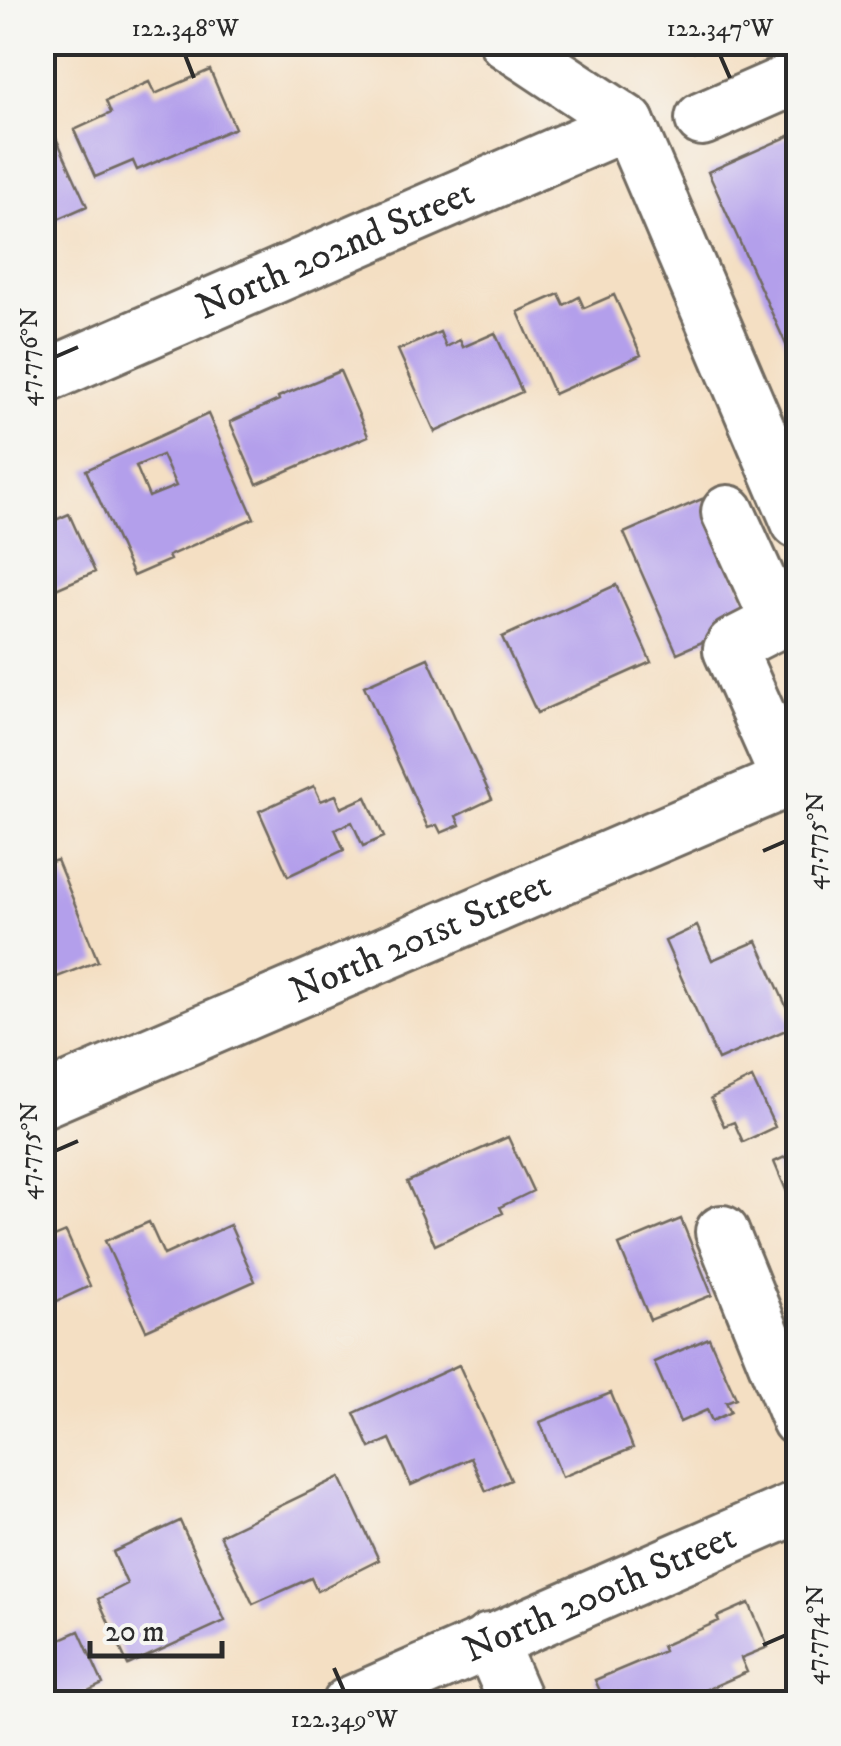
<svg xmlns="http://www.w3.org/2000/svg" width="841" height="1746" font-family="'IM FELL DW Pica',serif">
<rect width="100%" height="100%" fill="#f6f6f2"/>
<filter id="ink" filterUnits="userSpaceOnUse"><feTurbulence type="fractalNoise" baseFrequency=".01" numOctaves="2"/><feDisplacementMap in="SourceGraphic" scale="20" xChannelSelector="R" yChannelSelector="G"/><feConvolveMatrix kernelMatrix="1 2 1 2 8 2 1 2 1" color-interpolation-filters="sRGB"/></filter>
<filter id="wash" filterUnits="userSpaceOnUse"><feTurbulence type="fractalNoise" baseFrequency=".0048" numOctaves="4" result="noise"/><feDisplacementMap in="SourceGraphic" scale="40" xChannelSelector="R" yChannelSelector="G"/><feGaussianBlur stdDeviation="2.25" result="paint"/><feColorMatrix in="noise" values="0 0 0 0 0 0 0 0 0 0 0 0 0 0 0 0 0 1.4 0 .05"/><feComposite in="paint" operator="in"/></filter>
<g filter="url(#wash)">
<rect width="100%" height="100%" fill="#f4dfc3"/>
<g id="blocks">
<path fill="#b39feb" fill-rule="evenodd" d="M 689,42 L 715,42 L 694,52 Z
M 755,42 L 794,42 L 794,43 L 762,56 Z
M 210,70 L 235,128 L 137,170 L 133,161 L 95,177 L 74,130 L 111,113 L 106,101 L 149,82 L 155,94 Z
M 42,107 L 87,206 L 42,226 Z
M 798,132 L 798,371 L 708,172 Z
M 559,294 L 564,305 L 579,297 L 584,308 L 614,295 L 641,355 L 554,394 L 518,312 Z
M 440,332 L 446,347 L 460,340 L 463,347 L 495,333 L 522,392 L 435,432 L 398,350 Z
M 340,371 L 368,436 L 257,484 L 230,422 L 279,400 L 278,397 Z
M 208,414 L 254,518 L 168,556 L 170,560 L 133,576 L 86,470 ZM 162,455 L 176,486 L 149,497 L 136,466 Z
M 702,499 L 755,619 L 677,653 L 624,533 Z
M 69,514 L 95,572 L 42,595 L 42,526 Z
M 616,585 L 651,662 L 537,713 L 502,637 Z
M 428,658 L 492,799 L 456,816 L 460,825 L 441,833 L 437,825 L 428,828 L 364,686 Z
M 314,786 L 321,801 L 336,795 L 341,808 L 366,797 L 384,837 L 363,846 L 352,822 L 335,829 L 344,850 L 288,876 L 259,811 Z
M 57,860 L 98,961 L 42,983 L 42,865 Z
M 697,926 L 712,960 L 757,941 L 795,1026 L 718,1060 L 665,941 Z
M 752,1078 L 775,1127 L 743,1142 L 734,1122 L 724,1126 L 711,1098 Z
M 508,1137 L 533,1191 L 500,1207 L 503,1213 L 435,1245 L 407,1182 Z
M 798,1151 L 798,1218 L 774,1162 Z
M 681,1219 L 712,1295 L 650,1320 L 619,1245 Z
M 149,1222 L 164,1255 L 230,1225 L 255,1281 L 146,1330 L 105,1241 Z
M 66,1232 L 90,1286 L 42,1308 L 42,1242 Z
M 709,1338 L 736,1398 L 726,1402 L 731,1412 L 712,1421 L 707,1410 L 680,1422 L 654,1362 Z
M 459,1365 L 511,1480 L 486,1491 L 471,1458 L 411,1485 L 390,1439 L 370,1448 L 354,1413 Z
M 611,1393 L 633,1448 L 562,1477 L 540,1422 Z
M 340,1477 L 379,1560 L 317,1591 L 311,1578 L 253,1604 L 220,1535 Z
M 180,1521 L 225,1621 L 128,1665 L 98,1599 L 127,1584 L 113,1552 Z
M 749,1603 L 768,1647 L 741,1658 L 747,1672 L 674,1704 L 606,1704 L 595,1680 L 664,1651 L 662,1646 L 719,1621 L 717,1617 Z
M 79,1631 L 103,1684 L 60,1704 L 42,1704 L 42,1647 Z"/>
</g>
</g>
<g filter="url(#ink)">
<use href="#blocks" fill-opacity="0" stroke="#716a60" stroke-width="2.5"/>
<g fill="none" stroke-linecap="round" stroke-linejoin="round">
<g stroke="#716a60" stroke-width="58">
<g id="minor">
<path d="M 506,42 L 628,123 L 798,522"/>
<path d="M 702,119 L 798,77"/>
<path id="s1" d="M 42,378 L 628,123"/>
<path d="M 728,512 L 778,622 L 733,645 L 730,650 L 788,780"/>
<path id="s2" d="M 42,1101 L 798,776"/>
<path d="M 722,1232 L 798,1420"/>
<path d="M 489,1640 L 517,1704"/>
<path id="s3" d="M 348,1704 L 798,1507"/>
</g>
</g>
<use href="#minor" stroke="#fff" stroke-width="52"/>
</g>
</g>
<path fill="none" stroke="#2b2b2b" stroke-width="4" d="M 185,55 L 194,78M 720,55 L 730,78M 55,357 L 78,347M 763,851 L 786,841M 55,1151 L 78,1141M 763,1645 L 786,1635M 334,1668 L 344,1691"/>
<g text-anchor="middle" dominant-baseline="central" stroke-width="8" stroke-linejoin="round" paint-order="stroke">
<g font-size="38" fill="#2b2b2b" stroke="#f6f6f2">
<text stroke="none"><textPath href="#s1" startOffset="320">North 202nd Street</textPath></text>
<text stroke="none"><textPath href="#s2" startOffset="412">North 201st Street</textPath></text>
<text stroke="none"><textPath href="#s3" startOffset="275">North 200th Street</textPath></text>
</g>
</g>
<rect width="841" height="1746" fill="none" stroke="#f6f6f2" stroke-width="110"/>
<path d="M90 1641v15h132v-15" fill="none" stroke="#2b2b2b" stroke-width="5"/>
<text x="105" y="1641" font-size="30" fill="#2b2b2b" stroke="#f6f6f2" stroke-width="8" paint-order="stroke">20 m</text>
<rect x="55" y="55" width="731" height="1636" fill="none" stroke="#2b2b2b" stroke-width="4"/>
<g font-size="25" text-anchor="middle" fill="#2b2b2b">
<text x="185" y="36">122.348°W</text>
<text x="720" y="36">122.347°W</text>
<text transform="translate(28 357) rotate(-90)" y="9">47.776°N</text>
<text transform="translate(814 841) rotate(-90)" y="9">47.775°N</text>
<text transform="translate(28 1151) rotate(-90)" y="9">47.775°N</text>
<text transform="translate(814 1635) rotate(-90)" y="9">47.774°N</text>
<text x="344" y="1727">122.349°W</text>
</g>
</svg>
